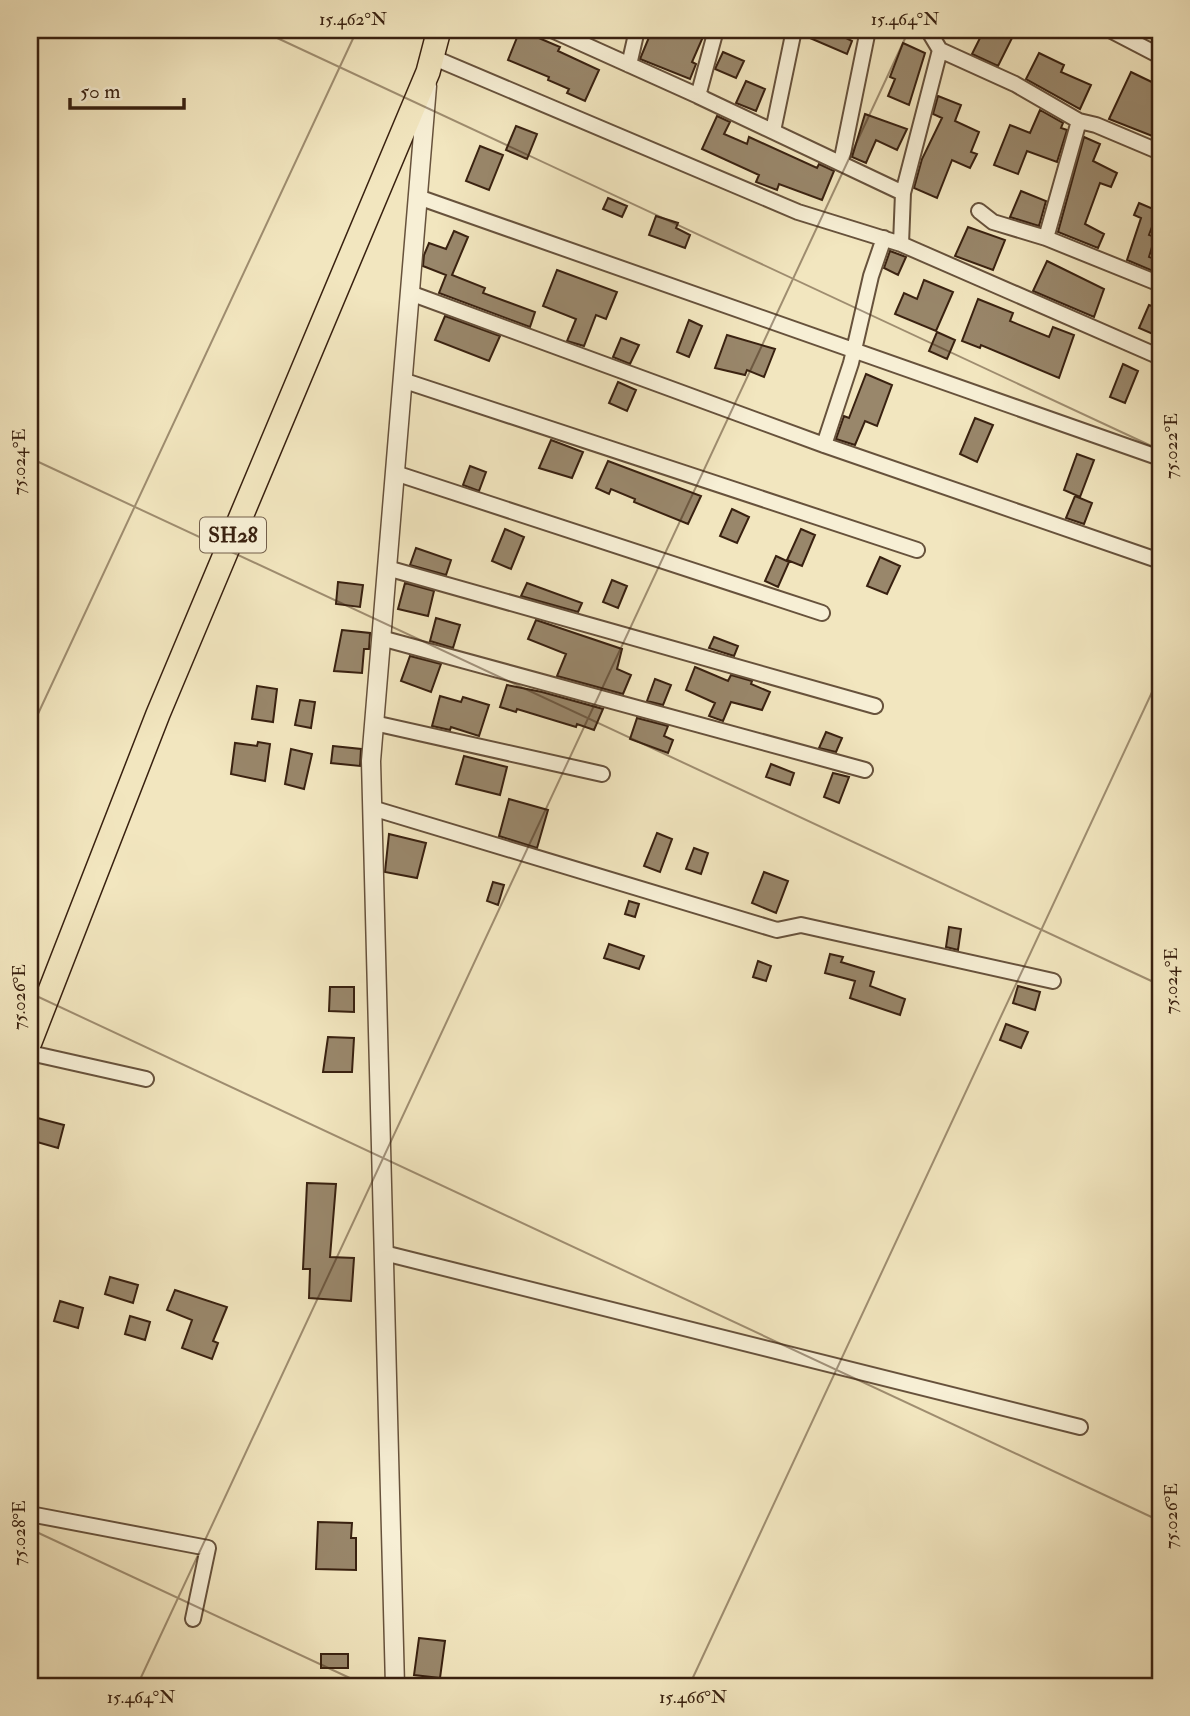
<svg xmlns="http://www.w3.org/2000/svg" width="1190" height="1716" font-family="'IM FELL Double Pica',serif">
<rect width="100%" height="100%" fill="#f2e6bf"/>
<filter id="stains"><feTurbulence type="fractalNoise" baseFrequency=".00286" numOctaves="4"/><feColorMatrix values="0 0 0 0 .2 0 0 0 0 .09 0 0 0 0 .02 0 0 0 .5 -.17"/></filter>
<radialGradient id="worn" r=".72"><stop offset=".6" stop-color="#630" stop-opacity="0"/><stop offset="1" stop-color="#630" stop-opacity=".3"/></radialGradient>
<path fill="#99876b" stroke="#392110" stroke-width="2" d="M 520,30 L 560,47 L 558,51 L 599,70 L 585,101 L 567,93 L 569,89 L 548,80 L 549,77 L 508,60 Z
M 652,30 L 706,30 L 692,62 L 696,64 L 690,79 L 640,59 Z
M 803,30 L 844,30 L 842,36 L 852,41 L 847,54 L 803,35 Z
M 984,30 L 1016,30 L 998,66 L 972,54 Z
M 903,43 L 925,53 L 909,105 L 888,96 L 895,79 L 890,77 Z
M 723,52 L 744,61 L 736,78 L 715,69 Z
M 1039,53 L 1064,65 L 1061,72 L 1091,85 L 1080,109 L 1026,79 Z
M 1131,72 L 1160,86 L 1160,139 L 1109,119 Z
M 746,81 L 765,89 L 756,111 L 736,103 Z
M 938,96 L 961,105 L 955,121 L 979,132 L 971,152 L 977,154 L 970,168 L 952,160 L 937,198 L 914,188 L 922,159 L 942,118 L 933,114 Z
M 1040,110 L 1063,123 L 1061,128 L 1067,130 L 1057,162 L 1027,151 L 1018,174 L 994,165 L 1010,125 L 1030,133 Z
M 865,114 L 907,129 L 897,150 L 876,140 L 866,163 L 852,157 Z
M 717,116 L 730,122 L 724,134 L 747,144 L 749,137 L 817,168 L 819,164 L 834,171 L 822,200 L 779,184 L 777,190 L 756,182 L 759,175 L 702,149 Z
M 516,126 L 537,134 L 527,159 L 506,150 Z
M 1084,137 L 1100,144 L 1093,161 L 1117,173 L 1111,187 L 1100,183 L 1085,224 L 1104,234 L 1098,248 L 1058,232 Z
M 480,146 L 503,155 L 489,190 L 466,181 Z
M 1021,191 L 1046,201 L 1039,226 L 1010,217 Z
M 608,198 L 627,206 L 622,217 L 603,209 Z
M 1139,203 L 1158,211 L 1149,235 L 1155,237 L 1149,257 L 1160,261 L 1160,274 L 1127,260 L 1141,218 L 1134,215 Z
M 656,216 L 678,223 L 676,228 L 690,235 L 685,248 L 649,235 Z
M 968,227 L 1005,240 L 993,270 L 955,256 Z
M 454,231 L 468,237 L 452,275 L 485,288 L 483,293 L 535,312 L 530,327 L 439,293 L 446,275 L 423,266 L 424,255 L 429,243 L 446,249 Z
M 890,251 L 906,257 L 898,275 L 884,268 Z
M 1047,261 L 1104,289 L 1094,317 L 1033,291 Z
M 557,270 L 617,292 L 606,319 L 596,315 L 584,346 L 567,341 L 576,319 L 543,306 Z
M 924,280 L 953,292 L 936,331 L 895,314 L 904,293 L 917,299 Z
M 978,299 L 1013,313 L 1010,321 L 1049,337 L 1053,327 L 1074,335 L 1059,378 L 981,345 L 980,348 L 962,341 Z
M 1149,305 L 1160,309 L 1160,337 L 1139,328 Z
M 445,316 L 500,336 L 489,361 L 435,340 Z
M 689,320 L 702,326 L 689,357 L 677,352 Z
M 937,332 L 955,340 L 947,359 L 929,351 Z
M 727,335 L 775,349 L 764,377 L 747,370 L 745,375 L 715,368 Z
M 621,338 L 639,345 L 630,364 L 613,357 Z
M 1123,364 L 1138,371 L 1125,403 L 1110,397 Z
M 866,374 L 892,385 L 877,426 L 865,421 L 855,445 L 836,439 L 844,416 L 849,418 Z
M 618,382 L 636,390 L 627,411 L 609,403 Z
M 975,418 L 993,425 L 977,462 L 960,454 Z
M 551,440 L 583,452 L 572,478 L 539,468 Z
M 1077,454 L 1094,460 L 1080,497 L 1064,490 Z
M 608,461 L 701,496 L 688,524 L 634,502 L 635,499 L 611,489 L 609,494 L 596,488 Z
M 470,466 L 486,472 L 479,491 L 463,485 Z
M 1075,496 L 1092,503 L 1084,524 L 1066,518 Z
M 732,509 L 749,517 L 737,543 L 720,536 Z
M 505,529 L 524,537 L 511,569 L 492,561 Z
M 801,529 L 815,535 L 802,566 L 787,560 Z
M 416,548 L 451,560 L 446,575 L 410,565 Z
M 776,556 L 789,562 L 778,587 L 765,581 Z
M 880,557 L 900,566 L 887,594 L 867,586 Z
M 612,580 L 627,586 L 618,608 L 603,602 Z
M 338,582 L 363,585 L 360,607 L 336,604 Z
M 405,583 L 434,591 L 428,616 L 398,609 Z
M 527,583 L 582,603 L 578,612 L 521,596 Z
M 436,618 L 460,625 L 453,648 L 430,641 Z
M 536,620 L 622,649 L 617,669 L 631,675 L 623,694 L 557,676 L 566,654 L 528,639 Z
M 342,630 L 370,633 L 369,649 L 364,649 L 362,673 L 334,671 Z
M 714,637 L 738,646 L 734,656 L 709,648 Z
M 410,656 L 441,664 L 431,692 L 401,681 Z
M 695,667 L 728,681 L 731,675 L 752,681 L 751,684 L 770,692 L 762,710 L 731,702 L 723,721 L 709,716 L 715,703 L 686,690 Z
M 655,679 L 671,685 L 663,705 L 647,701 Z
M 507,685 L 542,692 L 603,709 L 594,730 L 577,724 L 576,727 L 517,709 L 516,712 L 500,707 Z
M 257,686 L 277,689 L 273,722 L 252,719 Z
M 440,696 L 461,702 L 463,697 L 489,705 L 479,736 L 451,727 L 450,730 L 432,726 Z
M 300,700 L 315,702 L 311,728 L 295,725 Z
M 637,718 L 668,726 L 664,736 L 673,740 L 668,753 L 630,739 Z
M 826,732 L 842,738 L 836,752 L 819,748 Z
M 258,742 L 270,744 L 265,781 L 231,774 L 235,743 L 257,746 Z
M 333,746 L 361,749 L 360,766 L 331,763 Z
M 291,749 L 312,754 L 304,789 L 285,784 Z
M 464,756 L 507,767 L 500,795 L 456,784 Z
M 771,764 L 794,773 L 790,785 L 766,777 Z
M 833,773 L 849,777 L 839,803 L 824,797 Z
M 509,799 L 548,810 L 537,848 L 499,836 Z
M 657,833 L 672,839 L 660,872 L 644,866 Z
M 389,834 L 426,843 L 417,878 L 385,872 Z
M 694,848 L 708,853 L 701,874 L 686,869 Z
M 764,872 L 788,881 L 776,913 L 752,903 Z
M 493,882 L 504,885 L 498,905 L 487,901 Z
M 629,901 L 639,904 L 635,917 L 625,914 Z
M 949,927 L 961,929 L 958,950 L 946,947 Z
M 609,944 L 644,956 L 639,969 L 604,958 Z
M 830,954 L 843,957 L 841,962 L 874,972 L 870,986 L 905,999 L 900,1015 L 850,998 L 855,981 L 825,973 Z
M 758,961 L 771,966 L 766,981 L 753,977 Z
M 1018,986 L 1040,992 L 1035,1010 L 1013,1003 Z
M 330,987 L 354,987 L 354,1012 L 329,1011 Z
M 1006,1024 L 1028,1032 L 1021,1048 L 1000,1040 Z
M 328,1037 L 354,1038 L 352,1072 L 323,1072 Z
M 30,1116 L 64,1125 L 58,1148 L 30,1140 Z
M 307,1183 L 336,1184 L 330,1257 L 354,1258 L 351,1301 L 309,1298 L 310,1269 L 303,1269 Z
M 110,1277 L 138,1285 L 133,1303 L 105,1294 Z
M 175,1290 L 227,1307 L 213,1341 L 218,1343 L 212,1359 L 182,1348 L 192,1320 L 167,1310 Z
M 60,1301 L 83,1308 L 78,1328 L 54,1321 Z
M 130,1316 L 150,1322 L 145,1340 L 125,1334 Z
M 318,1522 L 352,1523 L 351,1538 L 356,1538 L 356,1570 L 316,1569 Z
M 419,1638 L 445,1641 L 440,1678 L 414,1675 Z
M 321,1654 L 348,1654 L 348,1668 L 321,1668 Z"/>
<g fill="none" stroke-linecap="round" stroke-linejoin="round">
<g stroke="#67523c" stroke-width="18">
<path id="minor" d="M 552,30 L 703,98
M 716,30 L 698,96 L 903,193
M 1110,30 L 1160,56
M 940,50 L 1015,84 L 1079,121 L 1096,125 L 1160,152
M 432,57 L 798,212 L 901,244 L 1160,357
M 629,65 L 637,30
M 773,131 L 794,30
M 841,163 L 868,30
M 418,197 L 1160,458
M 979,211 L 993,222 L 1046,238 L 1160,284
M 1046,238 L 1079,121
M 901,244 L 903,193 L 940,50 L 928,30
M 410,293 L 824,445 L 1160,561
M 402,380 L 917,550
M 824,445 L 851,363 L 871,276 L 884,238
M 395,473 L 822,613
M 387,568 L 875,706
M 381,638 L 865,770
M 374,723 L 602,774
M 372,808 L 777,930 L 801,925 L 1053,981
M 30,1053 L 146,1079
M 384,1253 L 1080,1427
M 30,1514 L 208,1548 L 193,1619"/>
</g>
<g stroke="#67523c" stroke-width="21">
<path id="tertiary" d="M 395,1686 L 371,761 L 427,86"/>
</g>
<g stroke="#392110" stroke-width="26">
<path id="primary" d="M 30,1042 L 158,714 L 428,72 L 439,30"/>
</g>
<use href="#minor" stroke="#f7efd5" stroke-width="14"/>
<use href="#tertiary" stroke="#f7efd5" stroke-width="18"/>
<use href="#primary" stroke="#f2e6bf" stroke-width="23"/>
</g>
<path fill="none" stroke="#392110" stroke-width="2" stroke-opacity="0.45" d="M 260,30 L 1160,450M 30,458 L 1160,985M 30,731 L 357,30M 30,993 L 1160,1521M 30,1529 L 367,1686M 137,1686 L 909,30M 689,1686 L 1160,675"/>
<g text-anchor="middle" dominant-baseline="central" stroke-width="7" stroke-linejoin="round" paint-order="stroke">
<rect fill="#f7efd5" stroke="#725f4b" stroke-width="2" x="200" y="517.5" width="66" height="35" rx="5"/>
<g font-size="21" font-weight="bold" fill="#392110">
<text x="233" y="535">SH28</text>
</g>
</g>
<rect width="1190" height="1716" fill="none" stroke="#f2e6bf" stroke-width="77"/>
<path d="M70 98v10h114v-10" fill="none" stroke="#392110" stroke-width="3.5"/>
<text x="80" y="98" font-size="21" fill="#392110" stroke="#f7efd5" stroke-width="5" paint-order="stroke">50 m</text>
<rect x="38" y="38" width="1114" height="1640" fill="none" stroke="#392110" stroke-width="2.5"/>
<g font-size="18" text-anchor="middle" fill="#392110">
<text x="353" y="25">15.462°N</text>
<text x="905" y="25">15.464°N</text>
<text transform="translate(1171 446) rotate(-90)" y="6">75.022°E</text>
<text transform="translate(19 462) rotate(-90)" y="6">75.024°E</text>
<text transform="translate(1171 981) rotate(-90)" y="6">75.024°E</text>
<text transform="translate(19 997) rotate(-90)" y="6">75.026°E</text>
<text transform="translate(1171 1516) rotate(-90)" y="6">75.026°E</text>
<text transform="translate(19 1533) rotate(-90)" y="6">75.028°E</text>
<text x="141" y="1703">15.464°N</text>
<text x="693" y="1703">15.466°N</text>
</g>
<rect width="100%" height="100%" filter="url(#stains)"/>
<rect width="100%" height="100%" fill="url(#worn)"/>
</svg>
